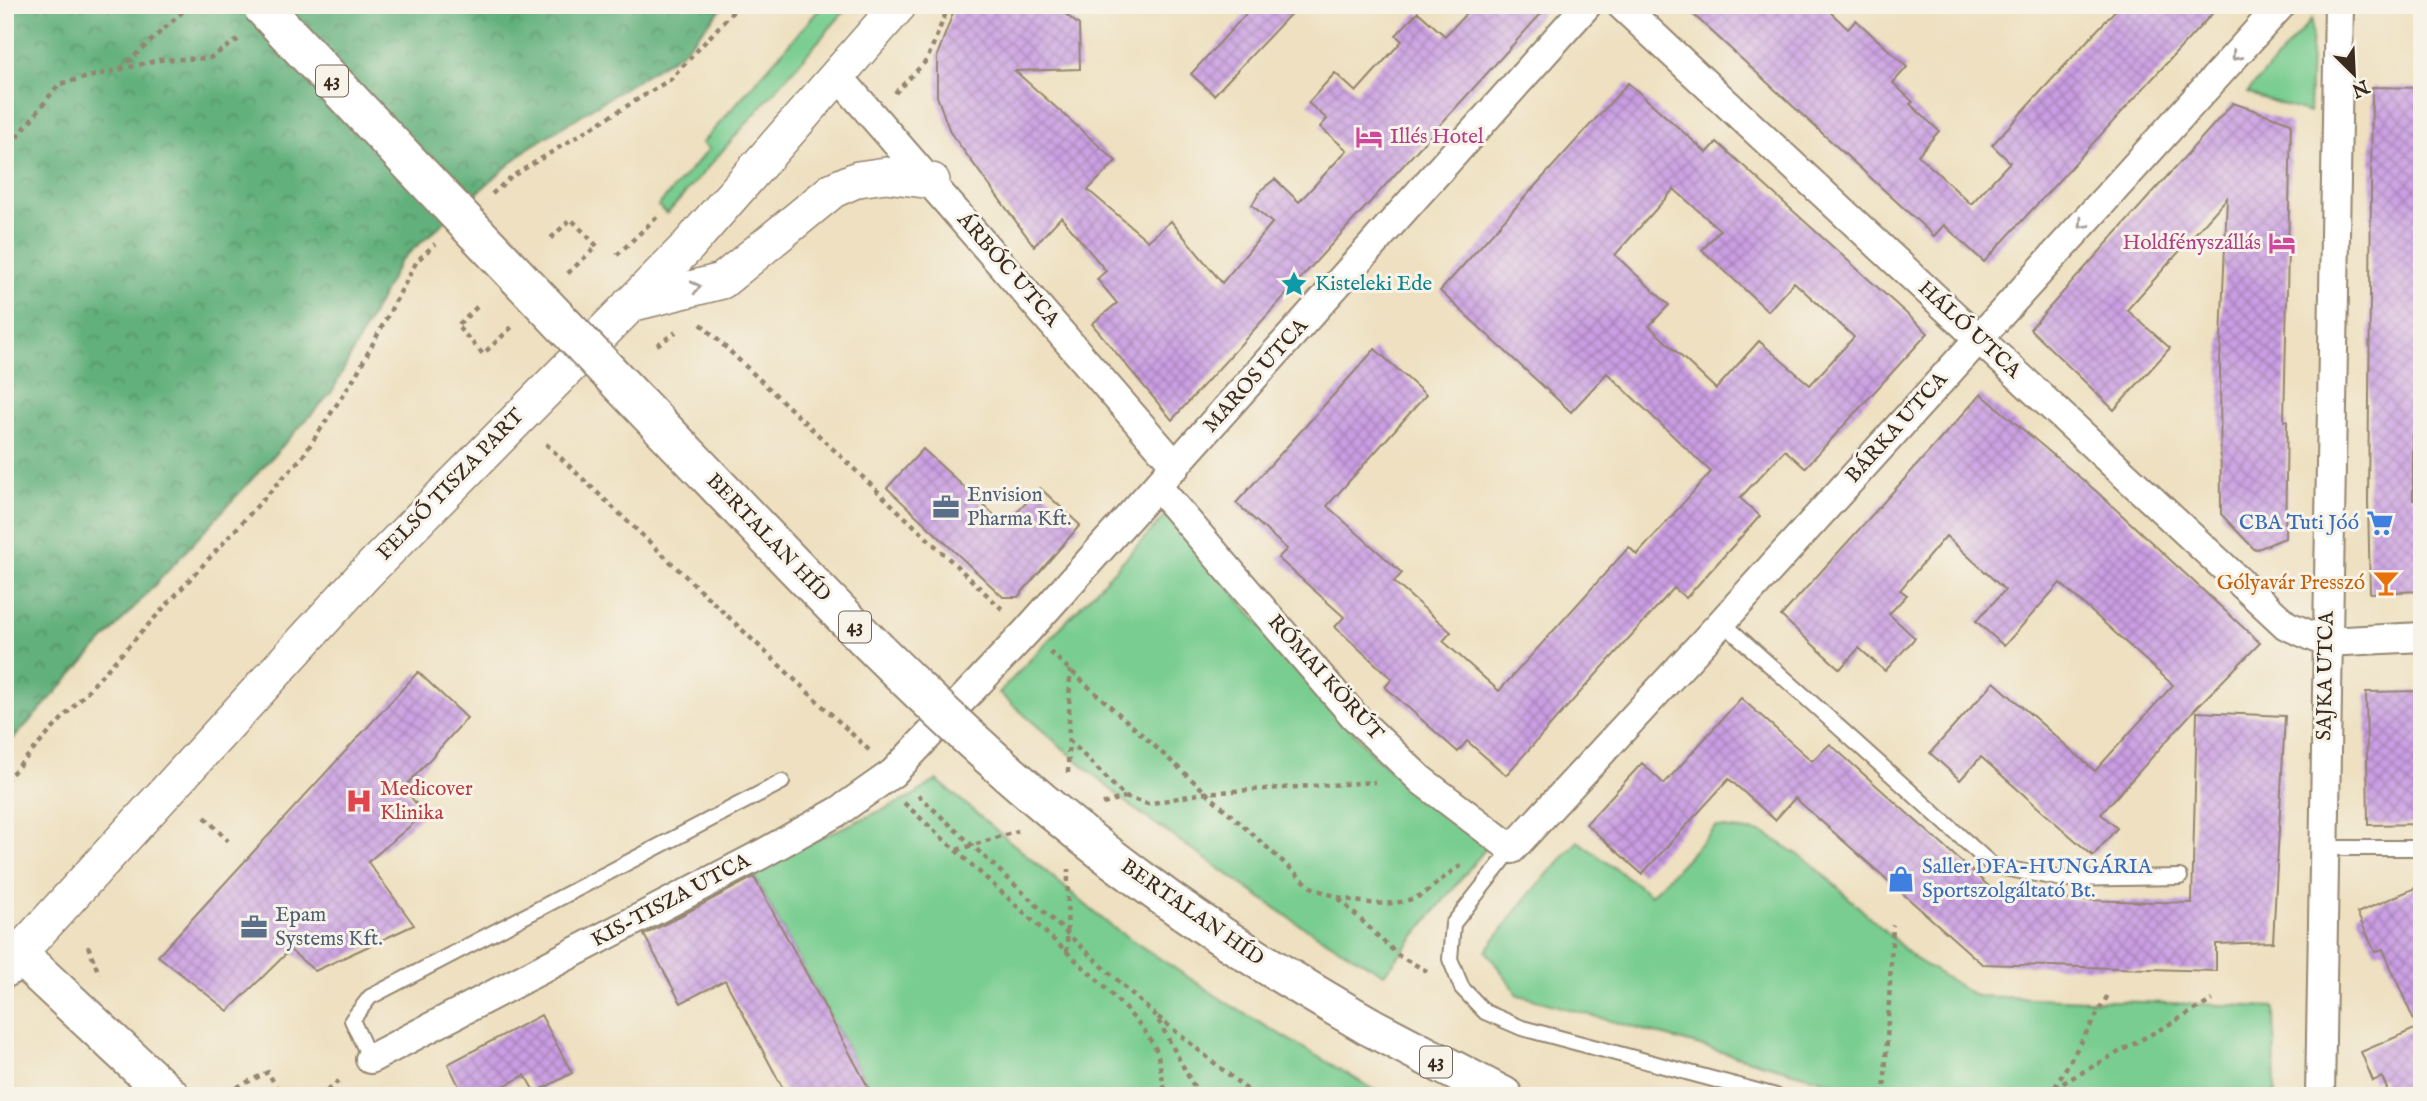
<svg xmlns="http://www.w3.org/2000/svg" width="2427" height="1101" font-family="'IM FELL English',serif">
<defs>
<pattern id="forest-crowns" width="20" height="18" patternUnits="userSpaceOnUse" patternTransform="scale(1.75)"><rect width="20" height="18" fill="#62b07b"/><path d="M2 6a3 3 0 1 1 6 0M12 15a3 3 0 1 1 6 0" fill="none" stroke="#528f64"/></pattern>
<pattern id="building-cross-hatch" width="8" height="8" patternUnits="userSpaceOnUse" patternTransform="scale(1.75)"><rect width="8" height="8" fill="#ca9ee3"/><path d="M0 0l8 8M0 8l8-8" fill="none" stroke="#a581b7"/></pattern>
</defs>
<rect width="100%" height="100%" fill="#f7f3e8"/>
<filter id="ink" filterUnits="userSpaceOnUse"><feTurbulence type="fractalNoise" baseFrequency=".0143" numOctaves="2"/><feDisplacementMap in="SourceGraphic" scale="14" xChannelSelector="R" yChannelSelector="G"/><feConvolveMatrix kernelMatrix="1 2 1 2 8 2 1 2 1" color-interpolation-filters="sRGB"/></filter>
<filter id="wash" filterUnits="userSpaceOnUse"><feTurbulence type="fractalNoise" baseFrequency=".00686" numOctaves="4" result="noise"/><feDisplacementMap in="SourceGraphic" scale="28" xChannelSelector="R" yChannelSelector="G"/><feGaussianBlur stdDeviation="1.57" result="paint"/><feColorMatrix in="noise" values="0 0 0 0 0 0 0 0 0 0 0 0 0 0 0 0 0 1.4 0 .05"/><feComposite in="paint" operator="in"/></filter>
<g filter="url(#wash)">
<rect width="100%" height="100%" fill="#eee0c0"/>
<path fill="#79cd91" stroke="#5a7c58" stroke-width="2" d="M 823,5 L 850,5 L 667,214 L 658,206 L 709,149 L 702,143 Z
M 2312,19 L 2309,113 L 2247,93 Z
M 1166,515 L 1375,757 L 1487,847 L 1384,974 L 1297,923 L 1130,806 L 999,693 Z
M 937,780 L 1112,927 L 1235,1008 L 1385,1096 L 873,1096 L 750,869 L 907,799 Z
M 1716,827 L 1764,833 L 1810,862 L 1914,958 L 1976,996 L 2274,1007 L 2275,1096 L 1879,1096 L 1518,995 L 1486,951 L 1532,891 L 1578,841 L 1651,895 Z"/>
<path fill="url(#forest-crowns)" stroke="#4e6d4c" stroke-width="2" d="M 5,5 L 725,5 L 682,52 L 527,149 L 400,261 L 332,392 L 5,748 Z"/>
<g id="blocks">
<path fill="url(#building-cross-hatch)" fill-rule="evenodd" d="M 956,5 L 1054,5 L 1079,25 L 1080,69 L 1015,71 L 1116,161 L 1088,190 L 1148,241 L 1171,221 L 1222,283 L 1272,223 L 1252,205 L 1261,190 L 1275,179 L 1299,202 L 1347,150 L 1320,127 L 1327,119 L 1308,103 L 1335,73 L 1356,92 L 1402,41 L 1396,35 L 1418,12 L 1445,36 L 1474,5 L 1549,5 L 1172,420 L 1092,324 L 1117,303 L 1097,279 L 1106,271 L 1061,217 L 1034,246 L 950,132 L 937,96 L 937,56 Z
M 1254,5 L 1299,5 L 1214,95 L 1191,74 Z
M 1683,5 L 1823,5 L 1848,29 L 1856,20 L 1907,67 L 1893,83 L 1913,102 L 1910,104 L 1939,131 L 1918,155 L 1971,204 L 2010,162 L 1992,145 L 2120,5 L 2220,5 L 1984,262 L 1944,225 L 1934,236 Z
M 1628,83 L 1707,153 L 1717,142 L 1928,333 L 1805,468 L 1785,450 L 1740,498 L 1760,516 L 1686,598 L 1674,588 L 1506,775 L 1467,741 L 1458,752 L 1385,687 L 1392,679 L 1335,627 L 1344,617 L 1278,558 L 1287,549 L 1236,503 L 1375,349 L 1426,395 L 1327,506 L 1402,573 L 1394,582 L 1451,632 L 1443,641 L 1499,691 L 1629,547 L 1637,555 L 1711,472 L 1607,373 L 1571,412 L 1440,291 ZM 1674,189 L 1720,230 L 1702,250 L 1768,311 L 1794,282 L 1854,337 L 1810,385 L 1759,341 L 1716,389 L 1649,326 L 1669,305 L 1615,255 Z
M 2372,87 L 2422,88 L 2422,436 L 2413,436 L 2413,500 L 2422,500 L 2422,591 L 2370,593 L 2368,501 Z
M 2233,103 L 2291,123 L 2284,421 L 2287,421 L 2285,538 L 2255,550 L 2221,514 L 2220,362 L 2227,198 L 2127,310 L 2170,348 L 2114,410 L 2030,329 Z
M 1981,394 L 2096,491 L 2260,643 L 2197,707 L 2101,814 L 2117,828 L 2093,856 L 1981,757 L 1960,780 L 1930,753 L 1994,682 L 2095,771 L 2173,685 L 2060,583 L 2004,646 L 1976,621 L 2005,590 L 1946,536 L 1900,590 L 1907,595 L 1889,614 L 1915,638 L 1885,671 L 1859,648 L 1840,669 L 1781,616 Z
M 923,449 L 1005,525 L 1040,488 L 1080,525 L 1018,597 L 1003,597 L 887,488 Z
M 418,672 L 467,718 L 404,788 L 424,814 L 368,862 L 414,925 L 315,971 L 290,950 L 228,1011 L 158,956 Z
M 2422,691 L 2422,824 L 2368,825 L 2366,692 Z
M 1741,698 L 1812,761 L 1830,744 L 2002,898 L 2192,903 L 2197,712 L 2285,716 L 2273,942 L 2216,944 L 2216,971 L 1982,964 L 1795,798 L 1775,820 L 1729,779 L 1642,874 L 1586,824 L 1642,763 L 1664,784 Z
M 754,877 L 873,1096 L 787,1096 L 725,980 L 681,1003 L 644,935 Z
M 2422,885 L 2422,1096 L 2390,1096 L 2382,1077 L 2373,1081 L 2361,1052 L 2417,1028 L 2383,949 L 2375,952 L 2357,913 Z
M 541,1015 L 572,1073 L 535,1093 L 525,1075 L 485,1096 L 464,1096 L 448,1064 Z"/>
</g>
</g>
<g filter="url(#ink)">
<use href="#blocks" fill-opacity="0" stroke="#94856f" stroke-width="2"/>
<g fill="none" stroke-linecap="round" stroke-linejoin="round">
<g stroke="#94856f" stroke-width="18">
<path id="service" d="M 1722,622 L 1993,866 L 2063,879 L 2180,877
M 2322,848 L 2422,848
M 1512,849 L 1453,924 L 1450,959 L 1462,988 L 1485,1012 L 1522,1028 L 1776,1096
M 370,1059 L 352,1020 L 370,997 L 782,782"/>
</g>
<g stroke="#94856f" stroke-width="32">
<path id="minor" d="M 1621,5 L 2286,625 L 2326,642 L 2422,637
M 838,76 L 1176,466
M 1157,486 L 1354,716 L 1421,780 L 1512,849 L 1722,622 L 2281,5
M 370,1059 L 762,854 L 839,811 L 893,773 L 1026,632 L 1587,5
M 2320,1096 L 2339,5"/>
</g>
<g stroke="#94856f" stroke-width="38">
<path id="tertiary" d="M 630,304 L 722,281 L 833,190 L 858,179 L 886,175 L 932,181
M 18,954 L 364,575 L 688,246 L 899,5"/>
</g>
<g stroke="#94856f" stroke-width="42">
<path id="secondary" d="M 5,968 L 18,954 L 170,1096"/>
</g>
<g stroke="#94856f" stroke-width="42">
<path id="primary" d="M 1369,1026 L 1503,1096"/>
</g>
<path stroke="#94856f" stroke-width="4.5" stroke-dasharray="5 5" stroke-linecap="butt" d="M 120,69 L 190,5
M 895,93 L 927,60 L 949,5
M 5,153 L 59,84 L 159,60 L 210,58 L 242,37
M 492,194 L 511,177 L 671,79 L 739,5
M 551,238 L 571,219 L 597,246 L 566,275
M 617,255 L 658,216
M 477,307 L 457,326 L 483,354 L 513,326
M 701,324 L 1002,609
M 657,345 L 676,332
M 546,444 L 870,751
M 1050,652 L 1311,887 C 1340,900 1385,911 1417,897 C 1435,889 1446,871 1466,864
M 1069,740 L 1125,797 L 1148,804 L 1203,793 L 1375,782
M 1068,773 L 1070,670
M 5,781 L 303,456 L 356,375 L 417,261 L 435,244
M 918,795 L 1156,1016 L 1199,1096
M 904,803 L 1103,985 L 1143,1028 L 1157,1051 L 1166,1096
M 1103,804 L 1125,797
M 205,817 L 228,841
M 957,850 L 1018,831
M 1339,899 L 1399,956 L 1427,971
M 88,946 L 99,974
M 1067,952 L 1068,869
M 1158,1017 L 1255,1096
M 2054,1088 L 2213,1000
M 219,1096 L 268,1072 L 281,1096
M 319,1096 L 343,1078
M 1884,1096 L 1893,925
M 2050,1096 L 2108,995"/>
<use href="#service" stroke="#fff" stroke-width="14"/>
<use href="#minor" stroke="#fff" stroke-width="28"/>
<use href="#tertiary" stroke="#fff" stroke-width="35"/>
<use href="#secondary" stroke="#fff" stroke-width="38"/>
<use href="#primary" stroke="#fff" stroke-width="38"/>
<g stroke="#94856f" stroke-width="42" stroke-linecap="butt">
<path id="primary-bridge" d="M 261,5 C 405,159 550,311 696,463 C 837,611 979,762 1145,883 C 1216,936 1292,981 1369,1026"/>
</g>
<use href="#primary-bridge" stroke="#fff" stroke-width="38"/>
</g>
<defs><path id="oneway-chevron" d="M-2-3.5L2.5 0L-2 3.5" fill="none" stroke-width="1.6" stroke-linecap="round" stroke-linejoin="round" transform="scale(1.75)"/></defs>
<g stroke="#a79f9a">
<use href="#oneway-chevron" transform="translate(2236 56) rotate(132)"/>
<use href="#oneway-chevron" transform="translate(2083 224) rotate(133)"/>
<use href="#oneway-chevron" transform="translate(696 287) rotate(-14)"/>
</g>
</g>
<defs>
<g id="hotel-bare" transform="scale(2.1)"><path d="M-6-4.5h1.5V1H6V5H4.5V3h-9V5H-6ZM-4 0a1.8 1.8 0 1 1 3.6 0ZM.5 0V-2.5h3Q6-2.5 6 0Z" fill="#d1479c" stroke="#f7f3e8" stroke-width="2.5" paint-order="stroke"/></g>
<g id="sight-bare" transform="scale(2.1)"><path d="M0-6L1.8-2.2L6-1.7L2.9 1.2L3.7 5.4L0 3.3L-3.7 5.4L-2.9 1.2L-6-1.7L-1.8-2.2Z" fill="#0f9aa8" stroke="#f7f3e8" stroke-width="2.5" paint-order="stroke"/></g>
<g id="office-bare" transform="scale(2.1)"><path d="M-6-3h4V-5.5h4V-3h4V5H-6ZM-1-4.5V-3h2v-1.5ZM-6 0V1H6V0Z" fill="#5c6f8a" stroke="#f7f3e8" stroke-width="2.5" paint-order="stroke"/></g>
<g id="supermarket-bare" transform="scale(2.1)"><path d="M-6-5.5h2.5l.6 2H6L4.5 2H-2.5L-4.4-4H-6ZM-1.5 3.2a1.3 1.3 0 1 0 .1 0ZM3 3.2a1.3 1.3 0 1 0 .1 0Z" fill="#3f7fe0" stroke="#f7f3e8" stroke-width="2.5" paint-order="stroke"/></g>
<g id="bar-bare" transform="scale(2.1)"><path d="M-6-5H6L.8 .8V4.5H3.5V6h-7V4.5H-.8V.8Z" fill="#e8710a" stroke="#f7f3e8" stroke-width="2.5" paint-order="stroke"/></g>
<g id="hospital-bare" transform="scale(2.1)"><path d="M-5-5h3v3.5h4V-5h3V5h-3V1.5h-4V5h-3Z" fill="#e0444e" stroke="#f7f3e8" stroke-width="2.5" paint-order="stroke"/></g>
<g id="shop-bare" transform="scale(2.1)"><path d="M-5-2.5h2.3a2.7 3.5 0 0 1 5.4 0H5L5.5 6h-11ZM-1.5-2.5h3a1.5 2.3 0 0 0-3 0Z" fill="#3f7fe0" stroke="#f7f3e8" stroke-width="2.5" paint-order="stroke"/></g>
</defs>
<g fill-rule="evenodd">
<use href="#hotel-bare" x="1369" y="137"/>
<use href="#hotel-bare" x="2282" y="243"/>
<use href="#sight-bare" x="1294" y="284"/>
<use href="#office-bare" x="946" y="507"/>
<use href="#supermarket-bare" x="2380" y="523"/>
<use href="#bar-bare" x="2386" y="583"/>
<use href="#hospital-bare" x="359" y="801"/>
<use href="#shop-bare" x="1901" y="879"/>
<use href="#office-bare" x="254" y="927"/>
</g>
<g text-anchor="middle" dominant-baseline="central" stroke-width="6" stroke-linejoin="round" paint-order="stroke">
<g fill="#f7f3e8" stroke="#73665b" stroke-width="2">
<rect x="316" y="65.5" width="32" height="31" rx="5"/>
<rect x="839" y="611.5" width="32" height="31" rx="5"/>
<rect x="1420" y="1046.5" width="32" height="31" rx="5"/>
</g>
<g font-size="19" font-weight="bold" fill="#3b2a1e">
<text x="332" y="81">43</text>
<text x="855" y="627">43</text>
<text x="1436" y="1062">43</text>
</g>
<g font-size="21" fill="#b23c85" stroke="#f7f3e8" text-anchor="start">
<text x="1390" y="137">Illés Hotel</text>
<text x="2261" y="243" text-anchor="end">Holdfényszállás</text>
</g>
<g font-size="21" fill="#3b2a1e" stroke="#f7f3e8">
<text transform="translate(1008 270) rotate(49)">ÁRBÓC UTCA</text>
<text transform="translate(1969 330) rotate(43)">HÁLÓ UTCA</text>
<text transform="translate(1256 376) rotate(-48)">MAROS UTCA</text>
<text transform="translate(1897 428) rotate(-48)">BÁRKA UTCA</text>
<text transform="translate(451 485) rotate(-46)">FELSŐ TISZA PART</text>
<text transform="translate(768 538) rotate(46)">BERTALAN HÍD</text>
<text transform="translate(2326 676) rotate(-89)">SAJKA UTCA</text>
<text transform="translate(1325 678) rotate(48)">RÓMAI KÖRÚT</text>
<text transform="translate(671 901) rotate(-28)">KIS-TISZA UTCA</text>
<text transform="translate(1192 913) rotate(35)">BERTALAN HÍD</text>
</g>
<g font-size="21" fill="#0d838f" stroke="#f7f3e8" text-anchor="start">
<text x="1315" y="284">Kisteleki Ede</text>
</g>
<g font-size="21" fill="#4e5e75" stroke="#f7f3e8" text-anchor="start">
<text x="967" y="495">Envision<tspan x="967" dy="24">Pharma Kft.</tspan></text>
<text x="275" y="915">Epam<tspan x="275" dy="24">Systems Kft.</tspan></text>
</g>
<g font-size="21" fill="#366cbe" stroke="#f7f3e8" text-anchor="end">
<text x="2359" y="523">CBA Tuti Jóó</text>
<text x="1922" y="867" text-anchor="start">Saller DFA-HUNGÁRIA<tspan x="1922" dy="24">Sportszolgáltató Bt.</tspan></text>
</g>
<g font-size="21" fill="#c56008" stroke="#f7f3e8" text-anchor="end">
<text x="2365" y="583">Gólyavár Presszó</text>
</g>
<g font-size="21" fill="#be3a42" stroke="#f7f3e8" text-anchor="start">
<text x="380" y="789">Medicover<tspan x="380" dy="24">Klinika</tspan></text>
</g>
</g>
<rect width="2427" height="1101" fill="none" stroke="#f7f3e8" stroke-width="28"/>
<g transform="translate(2354 74) rotate(156)" stroke="#f7f3e8" stroke-width="5" paint-order="stroke">
<path d="M0-5L12 26L0 18L-12 26Z" fill="#3b2a1e"/>
<text y="-10" font-size="19" font-weight="bold" text-anchor="middle" fill="#3b2a1e">N</text>
</g>
</svg>
